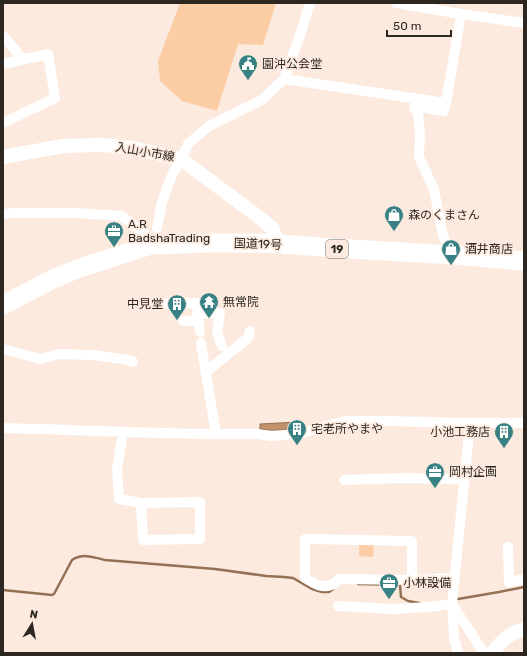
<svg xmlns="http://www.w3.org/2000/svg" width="527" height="656" font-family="Rubik,'Noto Sans JP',sans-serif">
<rect width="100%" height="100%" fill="#fbeadd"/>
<path fill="#fccca5" d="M 180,3 L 276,3 L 263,45 L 238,44 L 217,111 L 182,101 L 160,81 L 158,61 Z
M 359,544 L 374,544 L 373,557 L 359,556 Z"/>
<path fill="#c0916b" stroke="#947155" d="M 299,422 L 299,427 C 291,431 270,431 260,429 L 260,424 Z"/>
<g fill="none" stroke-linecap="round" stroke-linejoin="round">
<path stroke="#947155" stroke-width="2.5" d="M 358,584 L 400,585 L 401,597 L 408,601 L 419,603
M 3,590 L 52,595 L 54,594 L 72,560 C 83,553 93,557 105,560 L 215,569 L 266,576 L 284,577 L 293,578 L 312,589 L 322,592 L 329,592 L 333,589
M 458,599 L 499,592 L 524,587"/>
<path stroke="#fff" stroke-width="10" d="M 396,3 L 461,14 L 524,23
M 3,36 L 23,59
M 3,64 L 48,54 L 55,98 L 3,123
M 284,79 L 446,103 L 461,14
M 446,103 L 444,111 L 414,106 L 414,108 L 418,113 L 420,135 L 419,157 L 434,189 L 443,236 L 454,255
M 3,214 L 14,213 L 76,213 L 121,216 L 129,221 L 149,238 L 151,245
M 157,228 L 162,202 L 172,175 L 181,159 L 188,144 L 209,126 L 262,100 L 284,79 L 300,35 L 310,3
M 148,304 L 196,303 L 200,332
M 197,314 L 220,313 L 217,332 L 222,346
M 183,321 L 198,320
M 201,343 L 216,434
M 3,349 L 40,359 L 60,354 L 94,355 L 128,360 L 133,362
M 206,372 L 248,338 L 250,331
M 470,423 L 452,604 L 484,653
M 3,428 C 88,430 172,435 257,434 L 271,436 L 300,434 L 319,428 L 345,421 L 386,421 L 470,423 L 524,423
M 123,432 L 117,469 L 119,499 L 141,503 L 200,502 L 200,539 L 143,540 L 141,503
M 344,480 L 404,478 L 465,479
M 508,547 L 509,582 L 524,579
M 412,580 L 412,541 L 305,539 L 305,578 C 312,582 321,589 331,585 C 334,584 337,581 339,579 L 412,580 L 455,578
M 338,606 L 393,609 L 430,607 L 452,604 L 454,637 L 458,653"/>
<path stroke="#fff" stroke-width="14" d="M 3,157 L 63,146 L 103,145 L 133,148 L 181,159 L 260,218 L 273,229 L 277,244
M 493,653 C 499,642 512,632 524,629"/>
<path stroke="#fff" stroke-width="19" d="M 3,305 L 53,279 L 77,269 L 151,245 L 208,243 L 267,243 L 334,248 L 454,255 L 524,261"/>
</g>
<defs>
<g id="civic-pin" transform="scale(1)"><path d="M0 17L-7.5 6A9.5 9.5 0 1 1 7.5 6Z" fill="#388185" stroke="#fbeadd"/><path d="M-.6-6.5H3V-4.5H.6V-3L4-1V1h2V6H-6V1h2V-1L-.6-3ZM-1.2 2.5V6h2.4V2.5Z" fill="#fff"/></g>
<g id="shop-pin" transform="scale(1)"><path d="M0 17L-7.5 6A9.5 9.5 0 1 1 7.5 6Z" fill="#388185" stroke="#fbeadd"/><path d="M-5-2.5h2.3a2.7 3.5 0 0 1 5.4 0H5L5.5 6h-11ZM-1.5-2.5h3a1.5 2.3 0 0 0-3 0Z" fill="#fff"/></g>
<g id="office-pin" transform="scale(1)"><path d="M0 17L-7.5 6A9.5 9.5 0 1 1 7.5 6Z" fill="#388185" stroke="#fbeadd"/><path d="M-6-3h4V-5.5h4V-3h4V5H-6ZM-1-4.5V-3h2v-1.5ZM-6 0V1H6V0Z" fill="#fff"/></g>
<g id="temple-pin" transform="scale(1)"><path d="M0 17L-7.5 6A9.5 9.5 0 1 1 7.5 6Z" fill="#388185" stroke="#fbeadd"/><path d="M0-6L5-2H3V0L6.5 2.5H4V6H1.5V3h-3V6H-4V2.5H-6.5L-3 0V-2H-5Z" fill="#fff"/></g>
<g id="building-pin" transform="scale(1)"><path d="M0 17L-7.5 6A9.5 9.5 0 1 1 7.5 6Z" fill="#388185" stroke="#fbeadd"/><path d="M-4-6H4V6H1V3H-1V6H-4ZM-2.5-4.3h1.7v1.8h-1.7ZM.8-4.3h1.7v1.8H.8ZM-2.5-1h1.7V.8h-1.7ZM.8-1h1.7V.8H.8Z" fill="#fff"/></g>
</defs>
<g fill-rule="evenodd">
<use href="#civic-pin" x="248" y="64"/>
<use href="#shop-pin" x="394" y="215"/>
<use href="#office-pin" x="114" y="231"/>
<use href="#shop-pin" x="451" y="249"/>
<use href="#temple-pin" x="209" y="302"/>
<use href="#building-pin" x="177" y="304"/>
<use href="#building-pin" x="297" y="429"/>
<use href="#building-pin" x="504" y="432"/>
<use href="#office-pin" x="435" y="472"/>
<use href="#office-pin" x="389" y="583"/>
</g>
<g text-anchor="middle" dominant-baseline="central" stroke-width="3.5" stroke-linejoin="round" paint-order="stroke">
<rect fill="#fbeadd" stroke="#6b625a" stroke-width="1" x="326" y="240" width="22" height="18" rx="3"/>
<g font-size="11" font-weight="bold" fill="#2d2722">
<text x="337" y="249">19</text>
</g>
<g font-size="12" fill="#2d2722" stroke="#fbeadd" text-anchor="start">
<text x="262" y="64">園沖公会堂</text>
<text x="408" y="215">森のくまさん</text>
<text x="128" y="224">A.R<tspan x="128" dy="14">BadshaTrading</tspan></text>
<text x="465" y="249">酒井商店</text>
<text x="223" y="302">無常院</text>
<text x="163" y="304" text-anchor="end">中見堂</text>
<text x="311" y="429">宅老所やまや</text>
<text x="490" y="432" text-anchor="end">小池工務店</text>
<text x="449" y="472">岡村企画</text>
<text x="403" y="583">小林設備</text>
</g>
<g font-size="12" fill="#2d2722" stroke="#fbeadd">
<text transform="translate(145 152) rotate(10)">入山小市線</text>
<text transform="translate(258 244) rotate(2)">国道19号</text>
</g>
</g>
<rect width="527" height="656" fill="none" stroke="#2d2722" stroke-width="8"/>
<g transform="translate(32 624) rotate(11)" stroke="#fbeadd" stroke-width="3" paint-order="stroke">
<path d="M0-3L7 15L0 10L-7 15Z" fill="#2d2722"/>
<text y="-6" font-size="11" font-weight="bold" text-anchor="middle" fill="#2d2722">N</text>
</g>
<path d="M387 30v6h64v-6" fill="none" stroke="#2d2722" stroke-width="2"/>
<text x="393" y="30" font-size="12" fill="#2d2722" stroke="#fbeadd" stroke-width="3" paint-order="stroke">50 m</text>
</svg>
